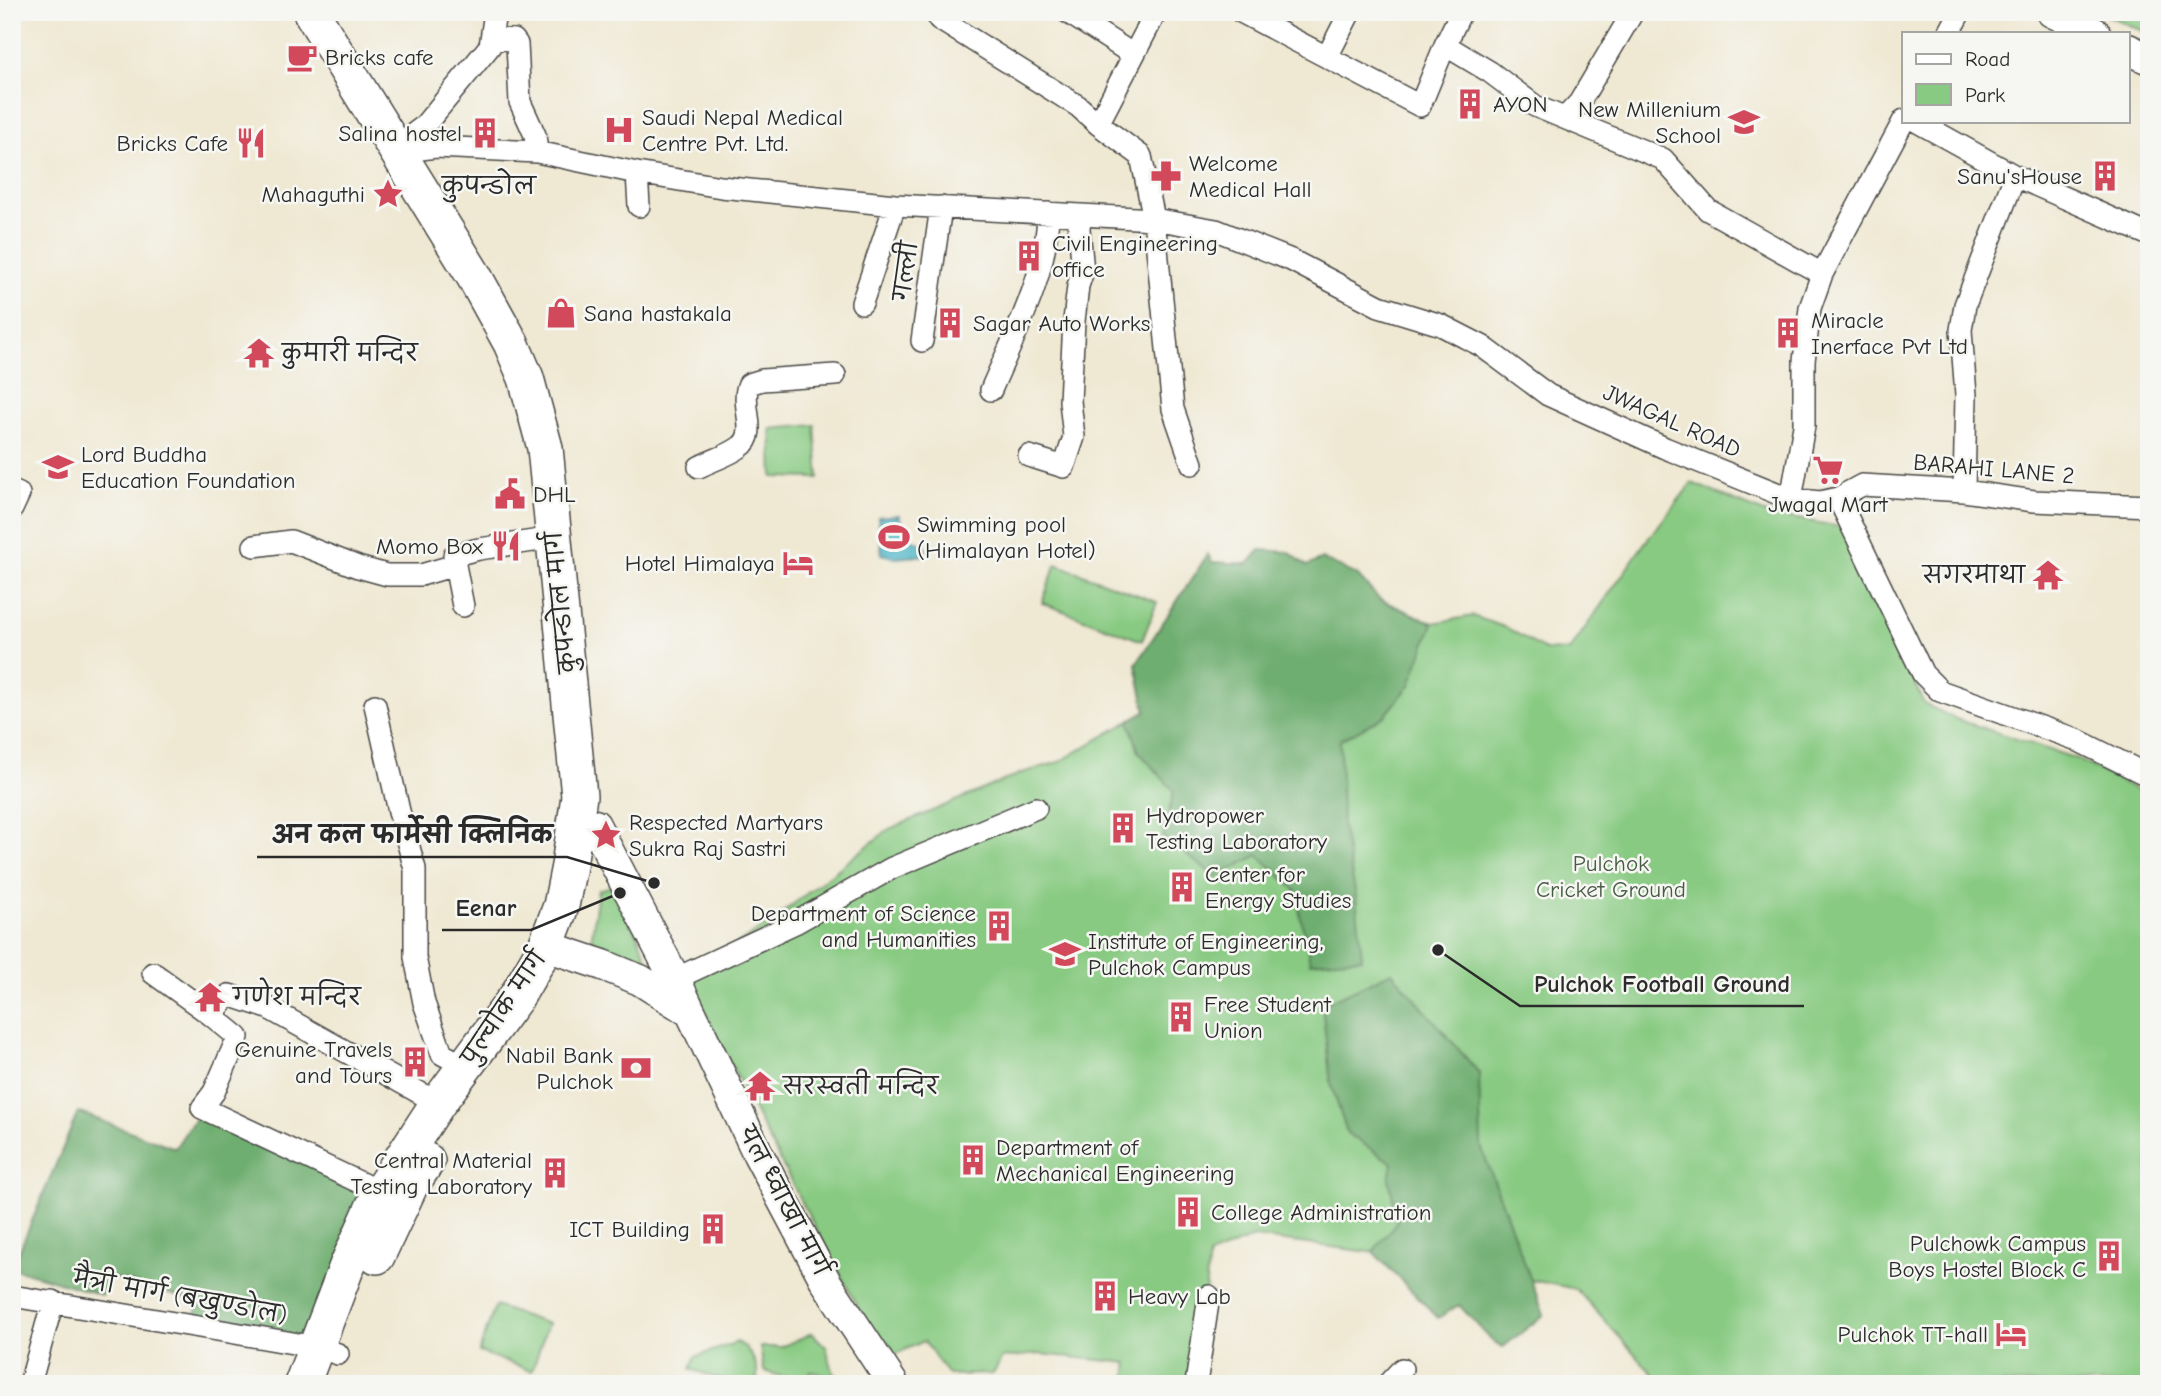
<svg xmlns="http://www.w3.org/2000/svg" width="2161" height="1396" font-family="'Comic Neue','Playpen Sans Deva',sans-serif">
<rect width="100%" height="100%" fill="#f6f6f2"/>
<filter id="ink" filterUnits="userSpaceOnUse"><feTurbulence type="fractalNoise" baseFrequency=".0143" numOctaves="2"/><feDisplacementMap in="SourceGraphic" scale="14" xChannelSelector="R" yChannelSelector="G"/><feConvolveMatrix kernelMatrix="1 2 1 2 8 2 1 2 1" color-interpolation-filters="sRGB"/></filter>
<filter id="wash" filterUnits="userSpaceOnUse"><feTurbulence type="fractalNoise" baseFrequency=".00686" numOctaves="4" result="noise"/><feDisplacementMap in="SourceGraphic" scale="28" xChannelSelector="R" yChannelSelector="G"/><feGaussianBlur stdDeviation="1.57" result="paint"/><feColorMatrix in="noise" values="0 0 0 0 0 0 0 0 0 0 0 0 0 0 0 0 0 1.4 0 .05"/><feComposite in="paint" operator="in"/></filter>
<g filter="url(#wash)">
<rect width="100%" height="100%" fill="#efe8d2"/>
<path fill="#88ca82" stroke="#5a7a56" stroke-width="2" d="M 2100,12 L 2149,12 L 2149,34 Z
M 815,425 L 819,478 L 773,477 L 771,429 Z
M 1692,483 L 1764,513 L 1846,528 L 1924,704 L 1956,719 L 2077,759 L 2149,796 L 2149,1384 L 1662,1384 L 1576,1289 L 1431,1260 L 1254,1237 L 1209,1256 L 1195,1384 L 1125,1384 L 1128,1363 L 1040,1354 L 1002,1358 L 993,1374 L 948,1375 L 924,1341 L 885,1359 L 768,1138 L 687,977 L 768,924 L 889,829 L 1022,773 L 1059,762 L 1146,711 L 1136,664 L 1212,562 L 1307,567 L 1433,623 L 1473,616 L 1507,628 L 1545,650 L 1569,651 L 1644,544 Z
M 1056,564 L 1157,602 L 1142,641 L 1042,603 Z
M 616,885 L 658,984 L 591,943 L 598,890 Z
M 495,1306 L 548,1324 L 532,1371 L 479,1352 Z
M 812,1333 L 826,1347 L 835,1378 L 811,1371 L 805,1384 L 764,1371 L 760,1347 L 782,1347 Z
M 737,1342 C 751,1349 762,1369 755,1384 L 733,1384 L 691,1369 L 695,1357 Z"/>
<path fill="#6eae70" stroke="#4c6c4e" stroke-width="2" d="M 1260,550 L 1289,552 L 1307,566 L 1322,559 L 1357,575 L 1380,600 L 1433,623 L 1410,685 L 1385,716 L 1340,740 L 1342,825 L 1356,896 L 1362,958 L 1310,962 L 1295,890 L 1258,855 L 1216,877 L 1163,837 L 1174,791 L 1139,752 L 1129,721 L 1146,711 L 1136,664 L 1208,554 L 1212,562 L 1248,564 Z
M 1392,972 L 1479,1073 L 1481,1146 L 1544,1315 L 1503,1347 L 1492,1341 L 1459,1305 L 1438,1318 L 1373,1252 L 1397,1221 L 1389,1179 L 1392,1163 L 1347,1133 L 1331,1084 L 1322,1005 Z
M 202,1108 L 380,1192 L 312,1342 L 194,1319 L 200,1303 L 108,1276 L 102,1295 L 12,1268 L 78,1112 L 175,1148 Z"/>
<path fill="#48b3c6" stroke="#3a6f78" stroke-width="2" d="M 899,515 C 905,536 904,537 925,545 L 927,555 L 896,558 L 882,554 L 878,517 Z"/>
</g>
<g filter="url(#ink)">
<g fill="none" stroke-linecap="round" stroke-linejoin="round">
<g stroke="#484744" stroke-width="24">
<path id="street" d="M 1067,12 L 1132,54
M 1241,12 L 1420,106 L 1445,45 L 1490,72 L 1535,106 L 1663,159 L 1708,210 L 1822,274
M 939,19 L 1078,106 L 1098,124 L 1141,156 L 1154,219 L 1173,409 L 1192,464
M 1949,33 L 1960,12
M 492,38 L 514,40 L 517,44 L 520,102 L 535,135 L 537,152
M 1445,45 L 1461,12
M 1327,57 L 1350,12
M 1565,118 L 1579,103 L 1633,12
M 1916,121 L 2015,176 L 2149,235
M 1098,124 L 1156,12
M 395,148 L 424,126 L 490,46 L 495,12
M 398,152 L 436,147 L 537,152 L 637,173 L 721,187 L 895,205 L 1154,219 L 1216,230 L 1291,260 L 1379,306 L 1441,325 L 1482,346 L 1548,395 L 1665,448 L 1791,499 L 1820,502 L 1838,498 L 1923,674 L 1940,691 L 2075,739 L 2149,776
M 637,173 L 639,206
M 862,303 L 895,205
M 922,341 L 941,207
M 991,390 C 1015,333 1047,276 1048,213
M 1029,456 L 1064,467 L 1074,437 L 1070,401 L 1074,321 L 1078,286 L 1083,271 L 1079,229 L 1080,215
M 699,467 C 712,460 728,456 740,447 C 760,434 739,403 749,384 L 762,380 L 835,375
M 12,491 L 19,494 L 12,509
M 1964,491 L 1966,395 L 1961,330 L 1965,305 L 2015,176
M 1838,498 L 1862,485 L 1964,491 L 2034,501 L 2149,506
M 1791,499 L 1804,426 L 1804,361 L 1810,308 L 1822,274 L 1904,120
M 254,546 L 291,541 L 358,567 L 387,575 L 421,575 L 455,565 L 454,555 L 479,549 L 554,538
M 455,565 L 463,606
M 375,705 L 399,811 L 415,869 L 415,957 L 424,1003 L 442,1054 L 465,1066
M 153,973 L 211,1015 L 229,995 L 268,1008 L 438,1103
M 675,979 L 795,923 L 892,868 L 1036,808
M 211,1015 L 238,1037 L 214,1092 L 202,1108 L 380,1192
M 12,1296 L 229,1332 L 316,1347 L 338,1354
M 30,1384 L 53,1301
M 1196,1384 L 1209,1296
M 1388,1384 L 1402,1369"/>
</g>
<g stroke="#484744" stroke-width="33">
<path id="secondary" d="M 2052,12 L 2095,33
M 2128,49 L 2149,59
M 595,825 L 675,979 L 758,1154 L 826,1282 L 893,1384
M 546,946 L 603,965 L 640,980 L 689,1011"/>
</g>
<g stroke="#484744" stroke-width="38">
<path id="primary" d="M 377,1256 L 410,1186 L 427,1161
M 302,1384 L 347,1266 L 380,1192 L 438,1103 L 517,996 L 546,946 L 561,906 L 569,866 L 579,796 L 545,448 L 526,378 L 511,343 L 474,276 L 311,12"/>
</g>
<use href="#street" stroke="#fff" stroke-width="21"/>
<use href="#secondary" stroke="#fff" stroke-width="30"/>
<use href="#primary" stroke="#fff" stroke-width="35"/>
</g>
</g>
<defs>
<g id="cafe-bare" transform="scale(2.415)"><path d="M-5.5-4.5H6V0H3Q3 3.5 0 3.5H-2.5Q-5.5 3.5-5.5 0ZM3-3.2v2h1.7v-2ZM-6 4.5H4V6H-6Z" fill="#d1495b" stroke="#f6f6f2" stroke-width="2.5" paint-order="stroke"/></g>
<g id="building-bare" transform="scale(2.415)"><path d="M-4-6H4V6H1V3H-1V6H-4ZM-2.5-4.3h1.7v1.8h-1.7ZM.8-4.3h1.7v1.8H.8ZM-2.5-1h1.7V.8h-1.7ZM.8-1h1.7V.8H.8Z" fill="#d1495b" stroke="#f6f6f2" stroke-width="2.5" paint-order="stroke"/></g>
<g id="school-bare" transform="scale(2.415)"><path d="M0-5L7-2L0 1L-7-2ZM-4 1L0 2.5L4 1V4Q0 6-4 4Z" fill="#d1495b" stroke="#f6f6f2" stroke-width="2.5" paint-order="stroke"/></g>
<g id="hospital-bare" transform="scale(2.415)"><path d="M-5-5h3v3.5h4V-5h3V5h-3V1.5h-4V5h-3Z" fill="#d1495b" stroke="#f6f6f2" stroke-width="2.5" paint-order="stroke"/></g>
<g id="restaurant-bare" transform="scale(2.415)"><path d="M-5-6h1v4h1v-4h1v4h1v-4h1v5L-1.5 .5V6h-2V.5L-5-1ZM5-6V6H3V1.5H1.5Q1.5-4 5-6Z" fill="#d1495b" stroke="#f6f6f2" stroke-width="2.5" paint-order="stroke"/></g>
<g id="pharmacy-bare" transform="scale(2.415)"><path d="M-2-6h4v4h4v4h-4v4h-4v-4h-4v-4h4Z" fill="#d1495b" stroke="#f6f6f2" stroke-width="2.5" paint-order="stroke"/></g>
<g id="sight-bare" transform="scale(2.415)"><path d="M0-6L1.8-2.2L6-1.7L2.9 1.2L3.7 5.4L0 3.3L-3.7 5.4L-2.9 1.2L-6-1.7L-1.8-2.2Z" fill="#d1495b" stroke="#f6f6f2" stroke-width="2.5" paint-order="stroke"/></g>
<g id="shop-bare" transform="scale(2.415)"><path d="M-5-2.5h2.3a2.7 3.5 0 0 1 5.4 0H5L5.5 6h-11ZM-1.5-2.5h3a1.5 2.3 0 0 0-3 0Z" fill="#d1495b" stroke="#f6f6f2" stroke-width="2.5" paint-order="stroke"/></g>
<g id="temple-bare" transform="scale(2.415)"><path d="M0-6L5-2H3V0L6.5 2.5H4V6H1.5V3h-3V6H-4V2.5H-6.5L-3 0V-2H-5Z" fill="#d1495b" stroke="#f6f6f2" stroke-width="2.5" paint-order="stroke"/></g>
<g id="university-bare" transform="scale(2.415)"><path d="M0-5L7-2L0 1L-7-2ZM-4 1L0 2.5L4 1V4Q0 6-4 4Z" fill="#d1495b" stroke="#f6f6f2" stroke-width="2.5" paint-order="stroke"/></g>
<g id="supermarket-bare" transform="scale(2.415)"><path d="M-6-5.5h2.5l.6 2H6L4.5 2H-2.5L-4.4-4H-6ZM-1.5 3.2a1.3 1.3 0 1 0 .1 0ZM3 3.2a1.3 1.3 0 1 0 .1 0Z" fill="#d1495b" stroke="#f6f6f2" stroke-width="2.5" paint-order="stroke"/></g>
<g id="civic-bare" transform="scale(2.415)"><path d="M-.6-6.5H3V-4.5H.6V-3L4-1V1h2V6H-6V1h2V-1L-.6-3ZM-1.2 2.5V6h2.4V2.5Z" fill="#d1495b" stroke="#f6f6f2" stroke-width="2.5" paint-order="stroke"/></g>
<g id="stadium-bare" transform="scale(2.415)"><path d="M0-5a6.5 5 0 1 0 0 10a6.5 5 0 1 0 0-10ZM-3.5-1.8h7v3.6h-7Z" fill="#d1495b" stroke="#f6f6f2" stroke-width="2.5" paint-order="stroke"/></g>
<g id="hotel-bare" transform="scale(2.415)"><path d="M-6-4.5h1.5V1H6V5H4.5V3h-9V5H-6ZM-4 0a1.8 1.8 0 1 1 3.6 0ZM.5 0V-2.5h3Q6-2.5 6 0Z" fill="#d1495b" stroke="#f6f6f2" stroke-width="2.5" paint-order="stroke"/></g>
<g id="bank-bare" transform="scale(2.415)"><path d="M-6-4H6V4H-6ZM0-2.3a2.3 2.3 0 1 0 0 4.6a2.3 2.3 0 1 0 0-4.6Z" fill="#d1495b" stroke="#f6f6f2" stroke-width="2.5" paint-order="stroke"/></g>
</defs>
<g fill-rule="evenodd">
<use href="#cafe-bare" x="302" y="57"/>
<use href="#building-bare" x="1470" y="104"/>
<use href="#school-bare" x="1744" y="122"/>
<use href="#hospital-bare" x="619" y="130"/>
<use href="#building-bare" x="485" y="133"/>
<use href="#restaurant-bare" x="251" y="143"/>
<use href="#pharmacy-bare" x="1166" y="176"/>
<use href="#building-bare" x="2105" y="176"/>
<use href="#sight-bare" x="388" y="194"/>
<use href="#building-bare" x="1029" y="256"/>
<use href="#shop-bare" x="561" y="313"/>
<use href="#building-bare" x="950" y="323"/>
<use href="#building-bare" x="1788" y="333"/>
<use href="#temple-bare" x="259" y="353"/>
<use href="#university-bare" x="58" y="467"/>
<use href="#supermarket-bare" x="1828" y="470"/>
<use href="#civic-bare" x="510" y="494"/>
<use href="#stadium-bare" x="894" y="537"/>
<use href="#restaurant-bare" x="506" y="546"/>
<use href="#hotel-bare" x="798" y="563"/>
<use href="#temple-bare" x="2048" y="575"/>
<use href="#building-bare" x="1123" y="828"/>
<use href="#sight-bare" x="606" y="835"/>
<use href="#building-bare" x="1182" y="887"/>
<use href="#building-bare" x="999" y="926"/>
<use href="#university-bare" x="1065" y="954"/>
<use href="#temple-bare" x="210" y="997"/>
<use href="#building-bare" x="1181" y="1017"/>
<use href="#building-bare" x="415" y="1062"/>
<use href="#bank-bare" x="636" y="1068"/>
<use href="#temple-bare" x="760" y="1086"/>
<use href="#building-bare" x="973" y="1160"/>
<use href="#building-bare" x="555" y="1173"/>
<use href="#building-bare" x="1188" y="1212"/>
<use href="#building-bare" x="713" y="1229"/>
<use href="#building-bare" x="2109" y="1256"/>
<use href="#building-bare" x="1105" y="1296"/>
<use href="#hotel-bare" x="2011" y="1334"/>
</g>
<g text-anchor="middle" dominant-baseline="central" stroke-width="5" stroke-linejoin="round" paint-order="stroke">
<g font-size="23" fill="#2b2b2b" stroke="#f6f6f2" text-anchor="start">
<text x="325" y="57">Bricks cafe</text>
<text x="1493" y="104">AYON</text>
<text x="1721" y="109" text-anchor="end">New Millenium<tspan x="1721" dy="26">School</tspan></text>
<text x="642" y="117">Saudi Nepal Medical<tspan x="642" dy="26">Centre Pvt. Ltd.</tspan></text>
<text x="462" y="133" text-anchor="end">Salina hostel</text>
<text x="228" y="143" text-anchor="end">Bricks Cafe</text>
<text x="1189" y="163">Welcome<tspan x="1189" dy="26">Medical Hall</tspan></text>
<text x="2082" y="176" text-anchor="end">Sanu'sHouse</text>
<text x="365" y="194" text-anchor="end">Mahaguthi</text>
<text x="1052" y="243">Civil Engineering<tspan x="1052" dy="26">office</tspan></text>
<text x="584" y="313">Sana hastakala</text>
<text x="1811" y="320">Miracle<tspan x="1811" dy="26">Inerface Pvt Ltd</tspan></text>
<text x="973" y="323">Sagar Auto Works</text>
<text x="282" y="353">कुमारी मन्दिर</text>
<text x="81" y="454">Lord Buddha<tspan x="81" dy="26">Education Foundation</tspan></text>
<text x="533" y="494">DHL</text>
<text x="1828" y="504" text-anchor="middle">Jwagal Mart</text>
<text x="917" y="524">Swimming pool<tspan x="917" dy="26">(Himalayan Hotel)</tspan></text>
<text x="483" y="546" text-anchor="end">Momo Box</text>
<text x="775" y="563" text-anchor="end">Hotel Himalaya</text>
<text x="2025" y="575" text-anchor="end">सगरमाथा</text>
<text x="1146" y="815">Hydropower<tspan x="1146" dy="26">Testing Laboratory</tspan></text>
<text x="629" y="822">Respected Martyars<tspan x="629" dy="26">Sukra Raj Sastri</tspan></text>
<text x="1205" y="874">Center for<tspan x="1205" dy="26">Energy Studies</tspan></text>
<text x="976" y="913" text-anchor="end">Department of Science<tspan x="976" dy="26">and Humanities</tspan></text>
<text x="1088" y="941">Institute of Engineering,<tspan x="1088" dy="26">Pulchok Campus</tspan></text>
<text x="233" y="997">गणेश मन्दिर</text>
<text x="1204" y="1004">Free Student<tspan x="1204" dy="26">Union</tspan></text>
<text x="392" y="1049" text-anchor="end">Genuine Travels<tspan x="392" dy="26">and Tours</tspan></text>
<text x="613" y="1055" text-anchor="end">Nabil Bank<tspan x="613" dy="26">Pulchok</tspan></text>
<text x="783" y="1086">सरस्वती मन्दिर</text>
<text x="996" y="1147">Department of<tspan x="996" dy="26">Mechanical Engineering</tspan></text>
<text x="532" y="1160" text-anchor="end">Central Material<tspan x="532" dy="26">Testing Laboratory</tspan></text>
<text x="1211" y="1212">College Administration</text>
<text x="690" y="1229" text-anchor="end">ICT Building</text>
<text x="2086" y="1243" text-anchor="end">Pulchowk Campus<tspan x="2086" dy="26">Boys Hostel Block C</tspan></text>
<text x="1128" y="1296">Heavy Lab</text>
<text x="1988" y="1334" text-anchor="end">Pulchok TT-hall</text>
</g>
<g font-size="23" fill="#2b2b2b" stroke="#f6f6f2">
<text transform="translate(906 271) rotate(-82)">गल्ली</text>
<text transform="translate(1672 421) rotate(24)">JWAGAL ROAD</text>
<text transform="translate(1994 469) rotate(5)">BARAHI LANE 2</text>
<text transform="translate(561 602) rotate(-96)">कुपन्डोल मार्ग</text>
<text transform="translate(504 1008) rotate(-56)">पुल्चोक मार्ग</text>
<text transform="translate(784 1201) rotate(62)">यल ध्वाखा मार्ग</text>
<text transform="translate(180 1297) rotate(10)">मैत्री मार्ग (बखुण्डोल)</text>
</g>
<g font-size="23" fill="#475b45" stroke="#f6f6f2">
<text x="1611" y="863">Pulchok<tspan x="1611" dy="26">Cricket Ground</tspan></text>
</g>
<g font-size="24" fill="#2b2b2b" stroke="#f6f6f2">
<text x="489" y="186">कुपन्डोल</text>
</g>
</g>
<path fill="none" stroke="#2b2b2b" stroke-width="2.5" d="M654 883L567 857H257M620 893L531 930H442M1438 950L1520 1006H1804"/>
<g fill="#2b2b2b" stroke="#f6f6f2" stroke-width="2.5">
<circle cx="654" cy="883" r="7"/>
<circle cx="620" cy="893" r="7"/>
<circle cx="1438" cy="950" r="7"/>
</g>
<g font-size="24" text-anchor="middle" font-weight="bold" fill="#2b2b2b" stroke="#f6f6f2" stroke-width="5" stroke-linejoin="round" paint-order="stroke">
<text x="412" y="843">अन कल फार्मेसी क्लिनिक</text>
<text x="486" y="916">Eenar</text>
<text x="1662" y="992">Pulchok Football Ground</text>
</g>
<rect width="2161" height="1396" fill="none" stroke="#f6f6f2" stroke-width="42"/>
<rect x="1902" y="32" width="228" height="91" fill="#f6f6f2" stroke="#a5a5a2" stroke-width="2"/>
<rect x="1916" y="54" width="35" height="10" fill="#ffffff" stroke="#a5a5a2" stroke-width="2"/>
<text x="1965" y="66" font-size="21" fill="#2b2b2b">Road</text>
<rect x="1916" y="84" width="35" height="21" fill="#88ca82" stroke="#a5a5a2" stroke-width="2"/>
<text x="1965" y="102" font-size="21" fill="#2b2b2b">Park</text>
</svg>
